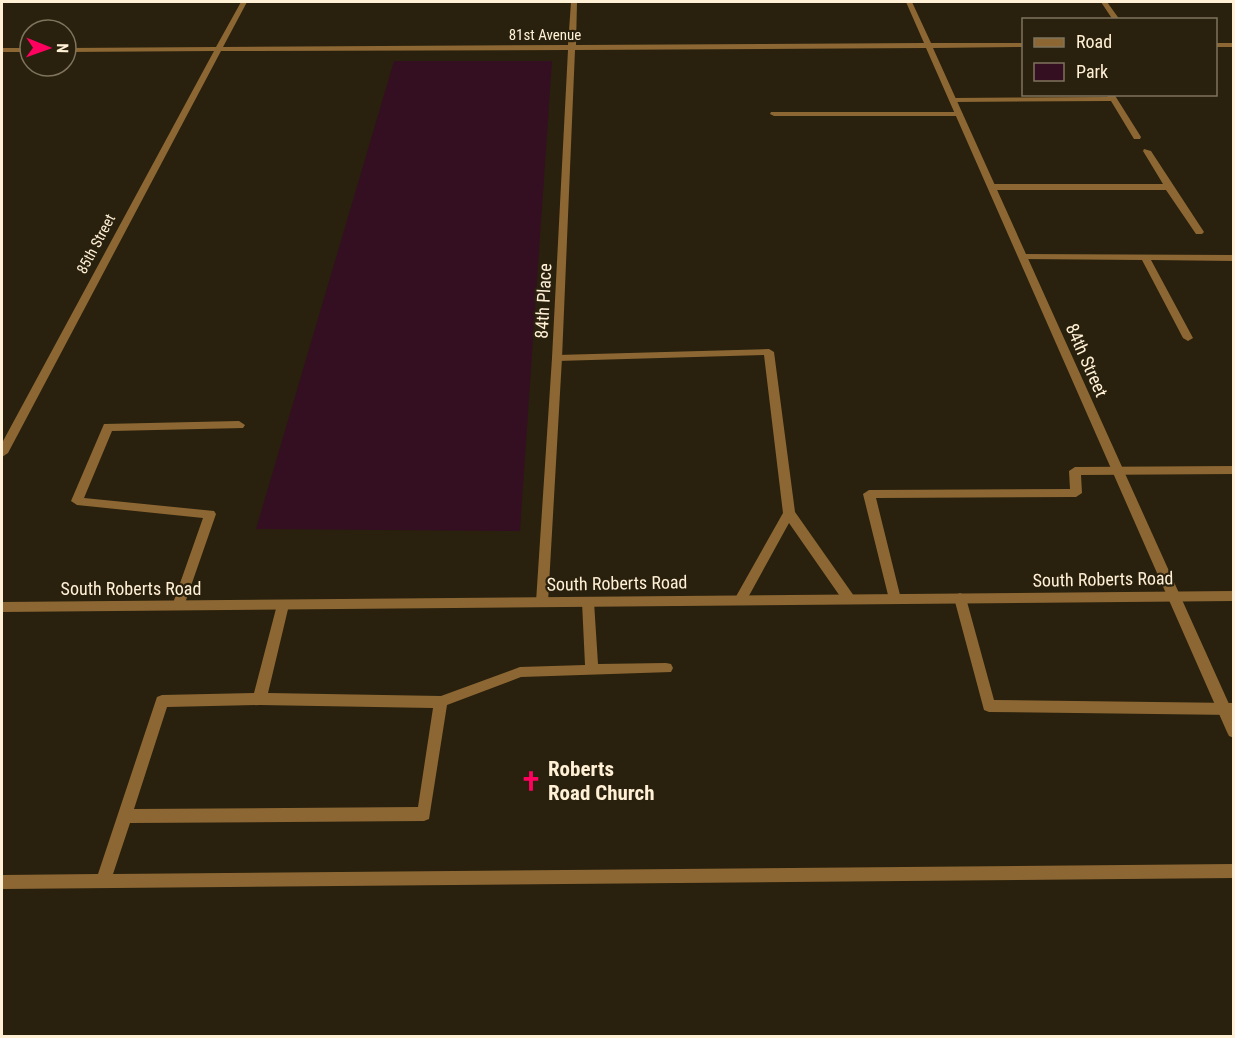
<svg xmlns="http://www.w3.org/2000/svg" width="1235" height="1038" font-family="'Roboto Condensed',sans-serif">
<rect width="100%" height="100%" fill="#29210d"/>
<path fill="#340f22" d="M 394,61 L 552,61 L 520,531 L 256,529 Z"/>
<g fill="none" stroke-linecap="round" stroke-linejoin="round">
<path fill="#8d6733" fill-rule="evenodd" d="M 1101,2 L 1107,2 L 1120,20 L 1113,20 Z
M 1106,94 L 1114,94 L 1141,137 L 1140,139 L 1134,139 L 1111,101 L 953,102 L 949,100 L 953,98 L 1108,97 Z
M 771,112 L 959,112 L 963,114 L 959,116 L 774,116 L 770,114 Z
M 1144,149 L 1151,151 L 1204,232 L 1202,234 L 1196,234 L 1166,190 L 992,190 L 988,187 L 992,184 L 1163,184 L 1143,151 Z
M 1023,254 L 1234,255 L 1234,261 L 1151,260 L 1193,338 L 1188,341 L 1183,338 L 1142,260 L 1020,259 L 1020,255 Z
M 769,349 L 774,352 L 795,512 L 854,596 L 855,599 L 854,602 L 844,602 L 789,523 L 745,603 L 735,603 L 734,600 L 783,513 L 764,355 L 557,361 L 552,358 L 557,355 Z
M 239,421 L 245,425 L 243,428 L 112,431 L 84,498 L 214,511 L 216,514 L 184,606 L 183,610 L 173,610 L 172,606 L 203,518 L 77,505 L 71,501 L 104,424 Z
M 1234,466 L 1234,474 L 1081,475 L 1082,493 L 1076,497 L 876,498 L 901,599 L 900,602 L 890,602 L 889,599 L 863,494 L 869,490 L 1070,489 L 1069,471 L 1075,467 Z
M 960,593 L 965,595 L 966,598 L 994,700 L 1234,703 L 1234,715 L 989,712 L 984,710 L 954,598 L 955,595 Z
M 588,597 L 593,599 L 594,602 L 598,664 L 666,663 L 671,664 L 673,668 L 671,672 L 521,677 L 447,705 L 429,819 L 424,821 L 130,823 L 113,874 L 1234,864 L 1234,878 L 2,889 L 2,875 L 98,874 L 157,697 L 162,695 L 254,693 L 278,601 L 288,601 L 289,605 L 268,693 L 441,696 L 520,667 L 585,665 L 582,602 L 583,599 ZM 260,705 L 433,708 L 418,807 L 134,809 L 167,707 Z"/>
<path fill="#8d6733" fill-rule="evenodd" d="M 241,2 L 247,2 L 223,47 L 568,45 L 571,2 L 577,2 L 576,45 L 924,43 L 906,2 L 912,2 L 931,43 L 1024,43 L 1024,47 L 933,48 L 1234,715 L 1234,738 L 1229,736 L 1227,732 L 926,48 L 575,50 L 562,358 L 548,602 L 547,605 L 537,605 L 536,602 L 552,358 L 568,50 L 221,51 L 8,453 L 2,457 L 2,443 L 214,51 L 66,52 L 66,48 L 216,47 Z
M 1216,43 L 1234,43 L 1234,47 L 1216,47 Z
M 2,48 L 30,48 L 30,52 L 2,52 Z"/>
<path fill="#8d6733" fill-rule="evenodd" d="M 1234,591 L 1234,601 L 2,612 L 2,602 Z"/>
</g>
<defs>
<g id="church-bare" transform="scale(1.62)"><path d="M-1.2-6h2.4v3.5h3.3v2.4h-3.3V6h-2.4V-.1h-3.3v-2.4h3.3Z" fill="#ff025f" stroke="#29210d" stroke-width="2.5" paint-order="stroke"/></g>
</defs>
<g fill-rule="evenodd">
<use href="#church-bare" x="531" y="781"/>
</g>
<g text-anchor="middle" dominant-baseline="central" stroke-width="4.5" stroke-linejoin="round" paint-order="stroke">
<g font-size="15" fill="#fff0d6" stroke="#29210d">
<text x="545" y="35">81st Avenue</text>
<text transform="translate(96 244) rotate(-62)">85th Street</text>
</g>
<g font-size="18" fill="#fff0d6" stroke="#29210d">
<text transform="translate(543 301) rotate(-87)">84th Place</text>
<text transform="translate(1087 360) rotate(66)">84th Street</text>
<text transform="translate(1103 579) rotate(-1)">South Roberts Road</text>
<text transform="translate(617 583) rotate(-1)">South Roberts Road</text>
<text x="131" y="588">South Roberts Road</text>
</g>
<g font-size="21" font-weight="bold" fill="#fff0d6" stroke="#29210d" text-anchor="start">
<text x="548" y="769">Roberts<tspan x="548" dy="24">Road Church</tspan></text>
</g>
</g>
<rect width="1235" height="1038" fill="none" stroke="#fff0d6" stroke-width="6"/>
<rect x="1022" y="18" width="195" height="78" fill="#29210d" stroke="#7f745d" stroke-width="1.5"/>
<rect x="1034" y="38" width="30" height="9" fill="#8d6733" stroke="#7f745d" stroke-width="1.5"/>
<text x="1076" y="48" font-size="18" fill="#fff0d6">Road</text>
<rect x="1034" y="63" width="30" height="18" fill="#340f22" stroke="#7f745d" stroke-width="1.5"/>
<text x="1076" y="78" font-size="18" fill="#fff0d6">Park</text>
<g transform="translate(48 48) rotate(91)"><circle r="28" fill="#29210d" stroke="#7f745d" stroke-width="1.5"/>
<path d="M0-4.5L10 22L0 15L-10 22Z" fill="#ff025f"/>
<text y="-9" font-size="16" font-weight="bold" text-anchor="middle" fill="#fff0d6">N</text>
</g>
</svg>
